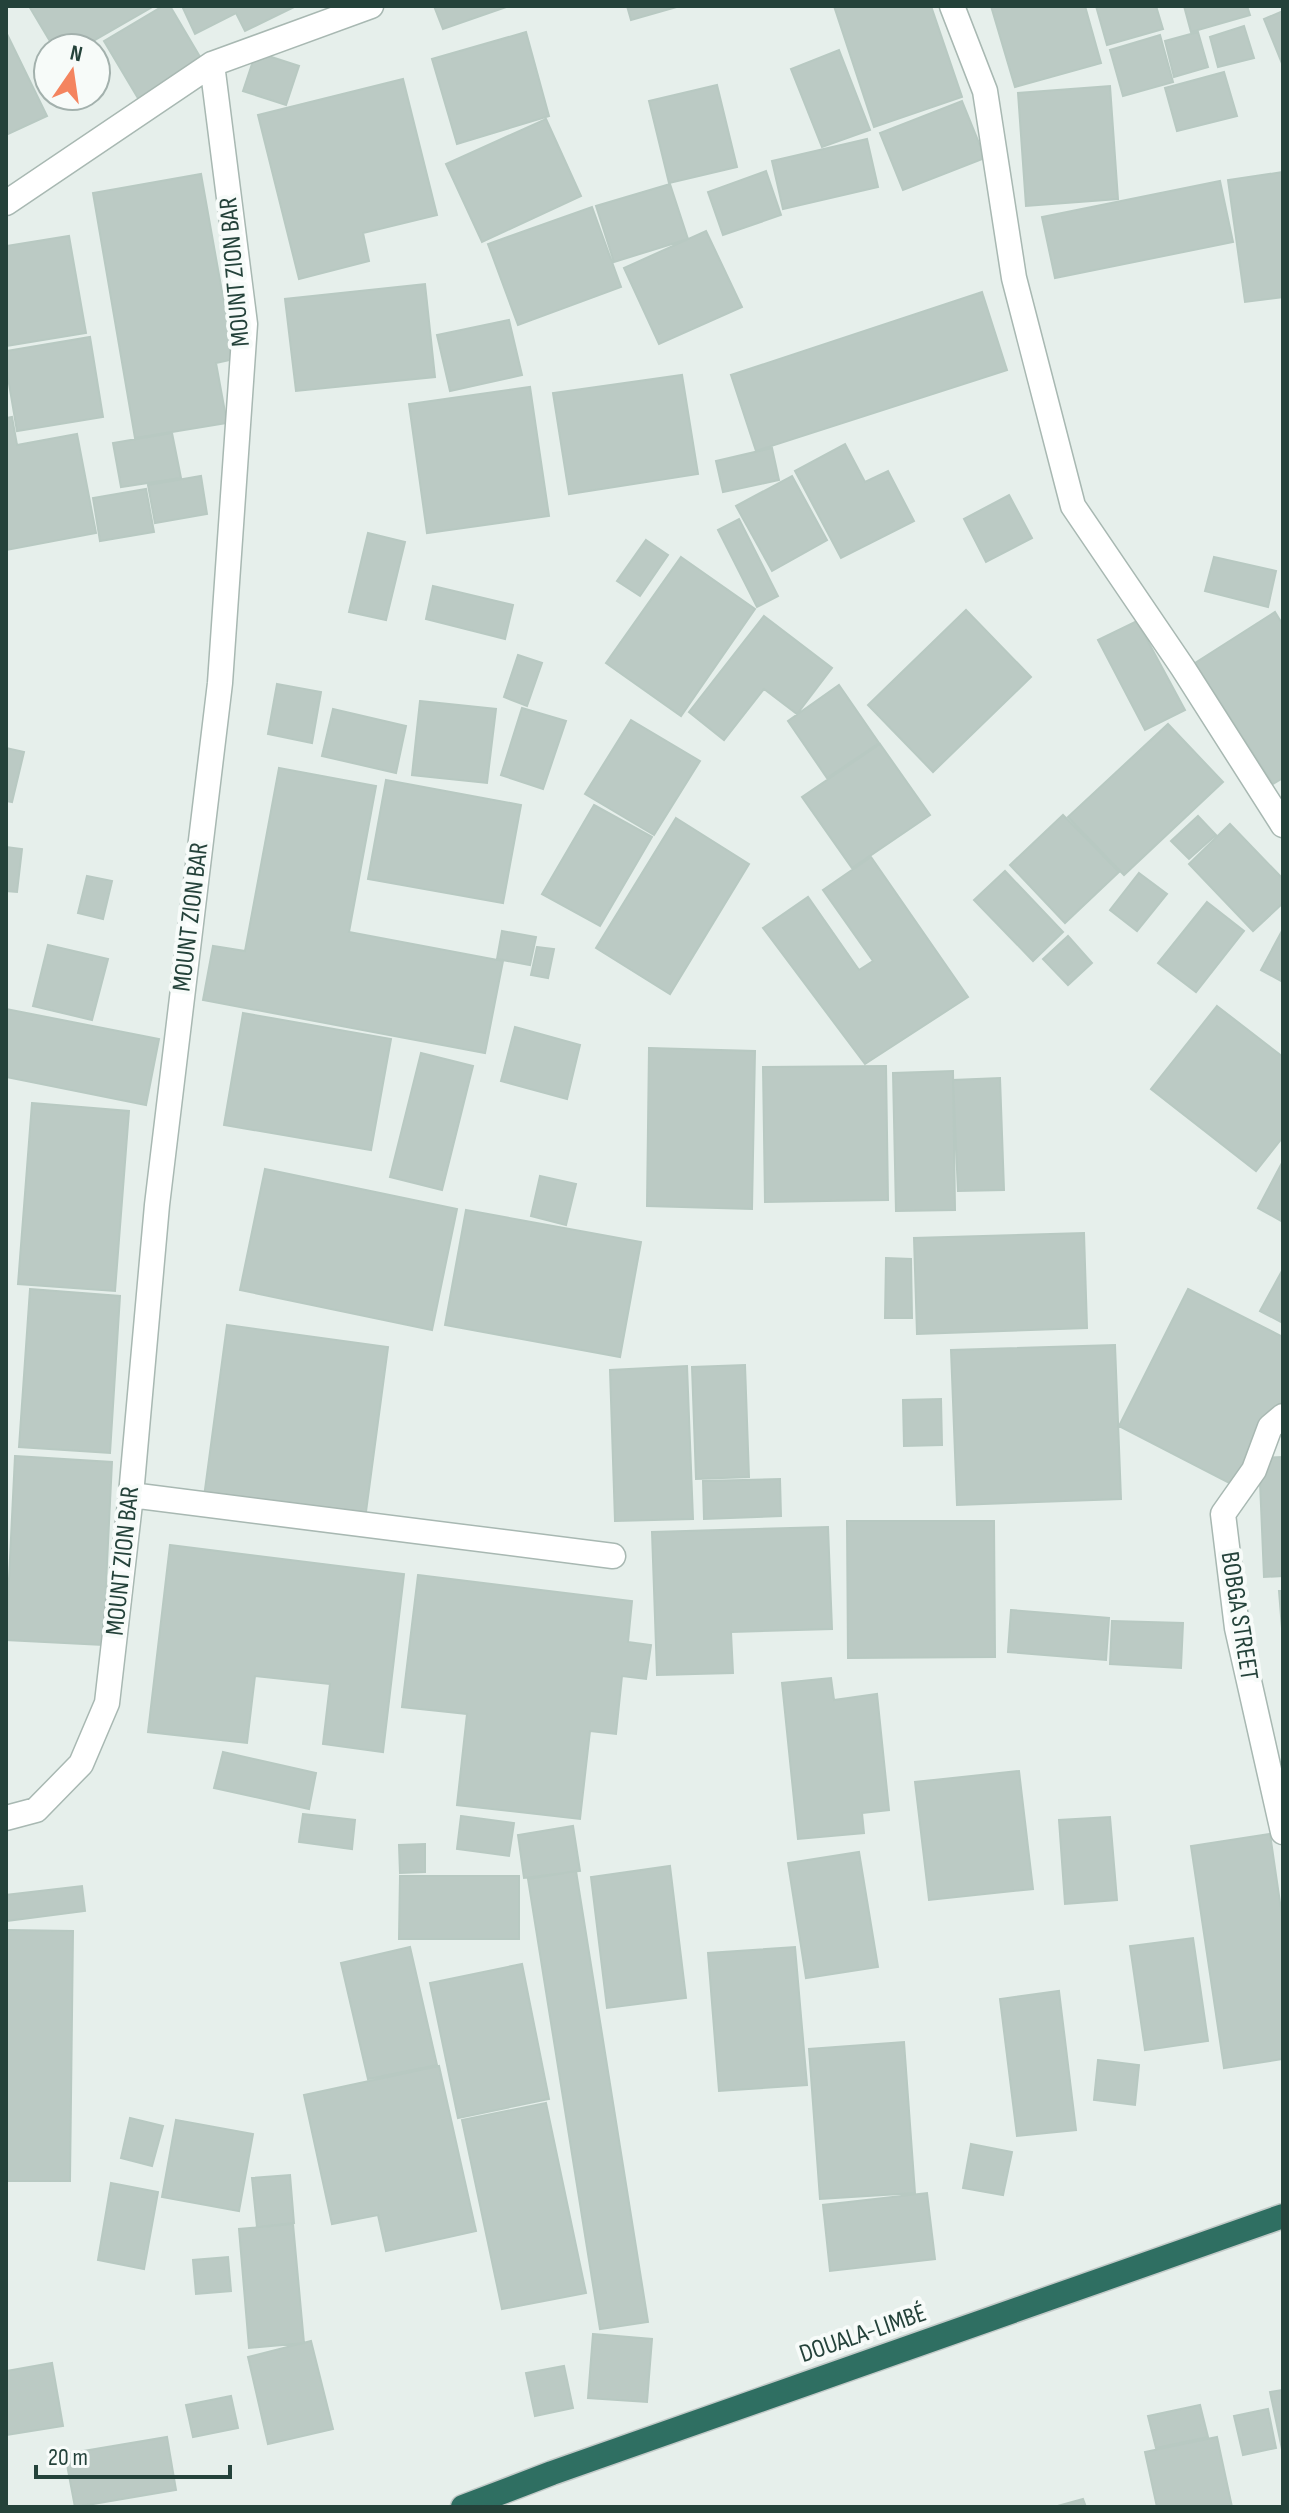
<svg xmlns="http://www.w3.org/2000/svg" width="1289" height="2513" font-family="'Sofia Sans Condensed',sans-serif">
<rect width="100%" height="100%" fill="#e6efeb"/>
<path fill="#bbcac4" stroke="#b8c9c2" stroke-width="2" d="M 29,6 L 154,6 L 81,48 L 54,48 Z
M 163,6 L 170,6 L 203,62 L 139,100 L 104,41 Z
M 182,6 L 296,6 L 245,31 L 236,13 L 195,34 Z
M 434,6 L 509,6 L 443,29 Z
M 627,6 L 680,6 L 631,20 Z
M 834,6 L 931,6 L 962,97 L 874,127 Z
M 991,6 L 1085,6 L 1101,63 L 1015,87 Z
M 1096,6 L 1156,6 L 1163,29 L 1107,45 Z
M 1184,6 L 1247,6 L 1250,15 L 1191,32 Z
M 1283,11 L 1283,66 L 1264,19 Z
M 1244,26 L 1254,58 L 1218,67 L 1210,37 Z
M 6,32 L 47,116 L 6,135 Z
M 526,32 L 549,116 L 457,144 L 432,59 Z
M 1198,32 L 1208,67 L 1174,77 L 1165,41 Z
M 1160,35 L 1173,82 L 1123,96 L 1110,50 Z
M 839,50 L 870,130 L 822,147 L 791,69 Z
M 256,52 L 299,66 L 286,105 L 243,91 Z
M 1224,72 L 1237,116 L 1177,131 L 1165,88 Z
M 403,79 L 437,215 L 363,233 L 369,261 L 299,279 L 258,115 Z
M 717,85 L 737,167 L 669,183 L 649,101 Z
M 1110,86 L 1118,199 L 1026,206 L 1018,93 Z
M 962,101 L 985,158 L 903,190 L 880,133 Z
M 546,119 L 581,196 L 482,242 L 446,164 Z
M 867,139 L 878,187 L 783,209 L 772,161 Z
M 766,171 L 781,215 L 723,235 L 708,192 Z
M 1283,172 L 1283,297 L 1245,302 L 1228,180 Z
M 201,174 L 234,359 L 216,363 L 227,423 L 135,438 L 93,193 Z
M 1220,181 L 1233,242 L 1055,278 L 1042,217 Z
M 670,184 L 688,239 L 614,262 L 596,206 Z
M 592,207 L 621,287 L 518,325 L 488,244 Z
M 706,231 L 742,307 L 659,344 L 624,268 Z
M 69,236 L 86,333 L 6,346 L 6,246 Z
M 425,284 L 435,377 L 296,391 L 285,299 Z
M 982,292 L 1007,370 L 756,451 L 731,375 Z
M 509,320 L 522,375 L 450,391 L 437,335 Z
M 90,337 L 103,417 L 17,431 L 6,366 L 6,351 Z
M 682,375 L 698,474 L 569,494 L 553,393 Z
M 530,387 L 549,516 L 427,533 L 409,404 Z
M 12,417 L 17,445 L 77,434 L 96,533 L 6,550 L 6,418 Z
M 172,433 L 181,478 L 121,487 L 113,443 Z
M 845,444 L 865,482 L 888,471 L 914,521 L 841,558 L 795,471 Z
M 772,448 L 779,480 L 723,492 L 716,461 Z
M 201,476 L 207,514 L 155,523 L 148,485 Z
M 792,476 L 827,540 L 772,571 L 736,506 Z
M 146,489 L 154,532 L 100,541 L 93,498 Z
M 1009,495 L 1032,538 L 986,562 L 964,519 Z
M 739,519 L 778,596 L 757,607 L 718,530 Z
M 368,533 L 405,542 L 386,620 L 349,612 Z
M 646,540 L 668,555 L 640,596 L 617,581 Z
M 681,557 L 755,609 L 681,716 L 606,663 Z
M 1214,557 L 1276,571 L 1268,607 L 1205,591 Z
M 433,586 L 513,605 L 505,639 L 426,619 Z
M 966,610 L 1031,677 L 933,772 L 868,705 Z
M 1275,612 L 1283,625 L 1283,778 L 1273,784 L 1195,663 Z
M 764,616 L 832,668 L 797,714 L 764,689 L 724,740 L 689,712 Z
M 1137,621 L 1185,710 L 1145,730 L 1098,640 Z
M 518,655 L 542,663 L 527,706 L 504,697 Z
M 277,684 L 321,692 L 312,743 L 268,734 Z
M 839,685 L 879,743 L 827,778 L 788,721 Z
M 420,701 L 496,709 L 487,783 L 412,775 Z
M 522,708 L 566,721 L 543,789 L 501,775 Z
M 333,709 L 406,726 L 396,773 L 322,756 Z
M 631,720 L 700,761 L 654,835 L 585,794 Z
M 1168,724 L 1223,782 L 1124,875 L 1068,817 Z
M 880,744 L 930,815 L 852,868 L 802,797 Z
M 6,748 L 24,752 L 12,802 L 6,801 Z
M 279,768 L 376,786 L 349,932 L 503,961 L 485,1053 L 203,1000 L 213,946 L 245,951 Z
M 386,780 L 521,805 L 503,903 L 368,879 Z
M 594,805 L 652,837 L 600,926 L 542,894 Z
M 1063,815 L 1119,872 L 1065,923 L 1010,865 Z
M 1198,816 L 1216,835 L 1189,859 L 1171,841 Z
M 676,818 L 749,864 L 670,994 L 596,948 Z
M 1230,824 L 1283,879 L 1283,903 L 1253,931 L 1189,864 Z
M 6,847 L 22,849 L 17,892 L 6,891 Z
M 871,857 L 968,997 L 865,1064 L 763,928 L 808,897 L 859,970 L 873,961 L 823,890 Z
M 1005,871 L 1063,932 L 1033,961 L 974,900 Z
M 1139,873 L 1167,894 L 1137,931 L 1110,910 Z
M 87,876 L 112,881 L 103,919 L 78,913 Z
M 1207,902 L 1244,931 L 1196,992 L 1158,963 Z
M 1283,929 L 1283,982 L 1261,970 Z
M 502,931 L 536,937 L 530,965 L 497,959 Z
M 1068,936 L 1092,963 L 1068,985 L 1043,959 Z
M 48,945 L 108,959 L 92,1020 L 33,1006 Z
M 537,947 L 554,949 L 548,978 L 531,975 Z
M 1217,1006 L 1283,1057 L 1283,1137 L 1256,1171 L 1151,1089 Z
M 6,1009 L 159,1039 L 146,1105 L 6,1077 Z
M 243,1013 L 391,1039 L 371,1150 L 224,1125 Z
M 515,1027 L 580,1045 L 567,1099 L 501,1081 Z
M 649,1048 L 755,1051 L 752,1209 L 647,1206 Z
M 421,1053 L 473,1066 L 442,1190 L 390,1177 Z
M 886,1066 L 888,1200 L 765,1202 L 763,1067 Z
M 953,1071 L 955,1210 L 896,1211 L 893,1073 Z
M 1000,1078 L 1004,1190 L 958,1191 L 953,1080 Z
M 32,1103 L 129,1111 L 115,1291 L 18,1284 Z
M 1283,1161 L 1283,1222 L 1258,1208 Z
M 265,1169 L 457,1209 L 432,1330 L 240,1290 Z
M 540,1176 L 576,1184 L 566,1225 L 531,1216 Z
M 466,1210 L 641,1242 L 620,1357 L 445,1325 Z
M 1084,1233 L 1087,1328 L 917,1334 L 914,1238 Z
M 886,1258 L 911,1259 L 912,1318 L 885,1318 Z
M 1283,1269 L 1283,1323 L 1260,1311 Z
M 30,1289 L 120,1296 L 110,1453 L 19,1447 Z
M 1188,1289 L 1283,1337 L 1283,1398 L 1237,1487 L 1119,1426 Z
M 227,1325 L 388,1347 L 365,1519 L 204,1497 Z
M 1115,1345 L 1121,1499 L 957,1505 L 951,1350 Z
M 745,1365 L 749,1477 L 696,1479 L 692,1367 Z
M 687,1366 L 693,1519 L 615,1521 L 610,1370 Z
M 941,1399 L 942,1445 L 904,1446 L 903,1400 Z
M 15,1456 L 112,1462 L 103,1645 L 6,1640 Z
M 1283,1457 L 1283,1576 L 1264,1577 L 1259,1458 Z
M 780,1479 L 781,1516 L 704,1519 L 703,1481 Z
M 847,1521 L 994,1521 L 995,1657 L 848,1658 Z
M 828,1527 L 832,1629 L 731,1632 L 733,1673 L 657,1675 L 652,1532 Z
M 170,1545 L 404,1574 L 383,1752 L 323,1744 L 330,1684 L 255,1676 L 247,1743 L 148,1732 Z
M 418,1575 L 632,1601 L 628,1642 L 651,1645 L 646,1679 L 622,1676 L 616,1734 L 590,1731 L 580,1819 L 457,1805 L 467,1714 L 402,1707 Z
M 1279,1591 L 1283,1591 L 1283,1641 Z
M 1011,1610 L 1109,1618 L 1106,1660 L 1008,1652 Z
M 1112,1621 L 1183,1623 L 1181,1668 L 1110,1664 Z
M 831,1678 L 834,1700 L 877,1694 L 889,1810 L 862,1813 L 864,1833 L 798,1839 L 782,1683 Z
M 223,1752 L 316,1773 L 309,1809 L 214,1788 Z
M 1019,1771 L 1033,1889 L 929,1900 L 915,1782 Z
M 303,1814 L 355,1820 L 352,1849 L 299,1842 Z
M 461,1816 L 514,1823 L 509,1856 L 457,1849 Z
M 1110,1817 L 1117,1900 L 1065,1904 L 1059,1820 Z
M 573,1826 L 580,1871 L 524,1878 L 518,1835 Z
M 1270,1834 L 1283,1923 L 1283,2059 L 1224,2068 L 1191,1846 Z
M 425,1844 L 425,1872 L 400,1873 L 399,1845 Z
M 859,1852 L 878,1967 L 806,1978 L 788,1863 Z
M 670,1866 L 686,1998 L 607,2008 L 591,1877 Z
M 576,1871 L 648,2322 L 600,2329 L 528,1879 Z
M 400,1876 L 519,1876 L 519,1939 L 399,1939 Z
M 82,1886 L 85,1911 L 6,1921 L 6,1895 Z
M 6,1930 L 73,1931 L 70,2181 L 6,2181 Z
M 1193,1938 L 1208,2041 L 1145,2050 L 1130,1946 Z
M 410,1947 L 437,2065 L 368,2079 L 341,1963 Z
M 795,1947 L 807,2085 L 719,2091 L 708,1953 Z
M 522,1964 L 549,2099 L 458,2118 L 430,1983 Z
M 1059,1991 L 1076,2130 L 1017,2136 L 1000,1999 Z
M 904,2042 L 915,2193 L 820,2199 L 809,2049 Z
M 1098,2060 L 1139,2065 L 1135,2105 L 1094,2100 Z
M 439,2066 L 476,2231 L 386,2251 L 378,2215 L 332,2224 L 304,2095 Z
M 546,2103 L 586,2293 L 502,2309 L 462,2120 Z
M 130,2118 L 163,2126 L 152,2166 L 121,2158 Z
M 176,2120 L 253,2134 L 239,2211 L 162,2197 Z
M 971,2144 L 1012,2152 L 1003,2195 L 963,2188 Z
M 290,2175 L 294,2223 L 257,2227 L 252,2178 Z
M 111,2183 L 158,2192 L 144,2269 L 98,2260 Z
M 927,2193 L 935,2259 L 830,2271 L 823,2205 Z
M 293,2224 L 304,2343 L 249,2348 L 239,2229 Z
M 228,2257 L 231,2291 L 196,2294 L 193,2260 Z
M 593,2334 L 652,2339 L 647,2402 L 588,2398 Z
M 311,2341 L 333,2429 L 268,2444 L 248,2357 Z
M 52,2363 L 63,2426 L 6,2435 L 6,2371 Z
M 564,2366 L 573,2408 L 535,2416 L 526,2373 Z
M 1283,2390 L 1283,2454 L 1270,2392 Z
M 231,2396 L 238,2428 L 193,2437 L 186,2405 Z
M 1200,2405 L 1208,2437 L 1156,2448 L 1148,2416 Z
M 1268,2409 L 1276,2448 L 1243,2455 L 1234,2416 Z
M 167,2437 L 176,2490 L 75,2507 L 65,2454 Z
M 1217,2437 L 1232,2507 L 1157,2507 L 1145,2452 Z
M 1083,2499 L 1086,2507 L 1054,2507 Z"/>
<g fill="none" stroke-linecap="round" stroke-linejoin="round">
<g stroke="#a8b8b2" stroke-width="27">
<path id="minor" d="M 952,6 L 985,91 L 1014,278 L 1073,506 L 1183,668 L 1283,825
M 6,203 L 212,64 L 371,6
M 1283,1416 L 1270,1427 L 1254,1470 L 1223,1514 L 1237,1628 L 1283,1832
M 131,1495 L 613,1556
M 6,1818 L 36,1810 L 81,1764 L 107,1703 L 131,1495 L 157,1205 L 220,683 L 245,324 L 212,64"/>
</g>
<g stroke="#c2cac8" stroke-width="27">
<path id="highway" d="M 463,2507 L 552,2473 L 1283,2216"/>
</g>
<use href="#minor" stroke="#fff" stroke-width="24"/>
<use href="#highway" stroke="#2f6f62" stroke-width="24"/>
</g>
<g text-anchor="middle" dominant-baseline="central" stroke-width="8" stroke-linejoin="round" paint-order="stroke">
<g font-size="26" fill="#24423a" stroke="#f7fbf9">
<text transform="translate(235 272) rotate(-95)">MOUNT ZION BAR</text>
<text transform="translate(191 917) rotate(-83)">MOUNT ZION BAR</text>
<text transform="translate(123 1561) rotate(-84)">MOUNT ZION BAR</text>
<text transform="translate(1239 1616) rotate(81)">BOBGA STREET</text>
<text transform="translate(863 2334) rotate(-19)">DOUALA-LIMBÉ</text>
</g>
</g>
<rect width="1289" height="2513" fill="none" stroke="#24423a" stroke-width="16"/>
<g transform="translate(72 72) rotate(13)"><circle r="38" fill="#f7fbf9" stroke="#a3b1ad" stroke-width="2"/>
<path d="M0-6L14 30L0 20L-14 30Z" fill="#f4845f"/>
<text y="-12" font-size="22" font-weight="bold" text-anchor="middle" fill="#24423a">N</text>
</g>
<path d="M36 2465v12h194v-12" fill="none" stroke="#24423a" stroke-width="4"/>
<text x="48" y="2465" font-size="24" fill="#24423a" stroke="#f7fbf9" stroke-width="6" paint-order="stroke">20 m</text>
</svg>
